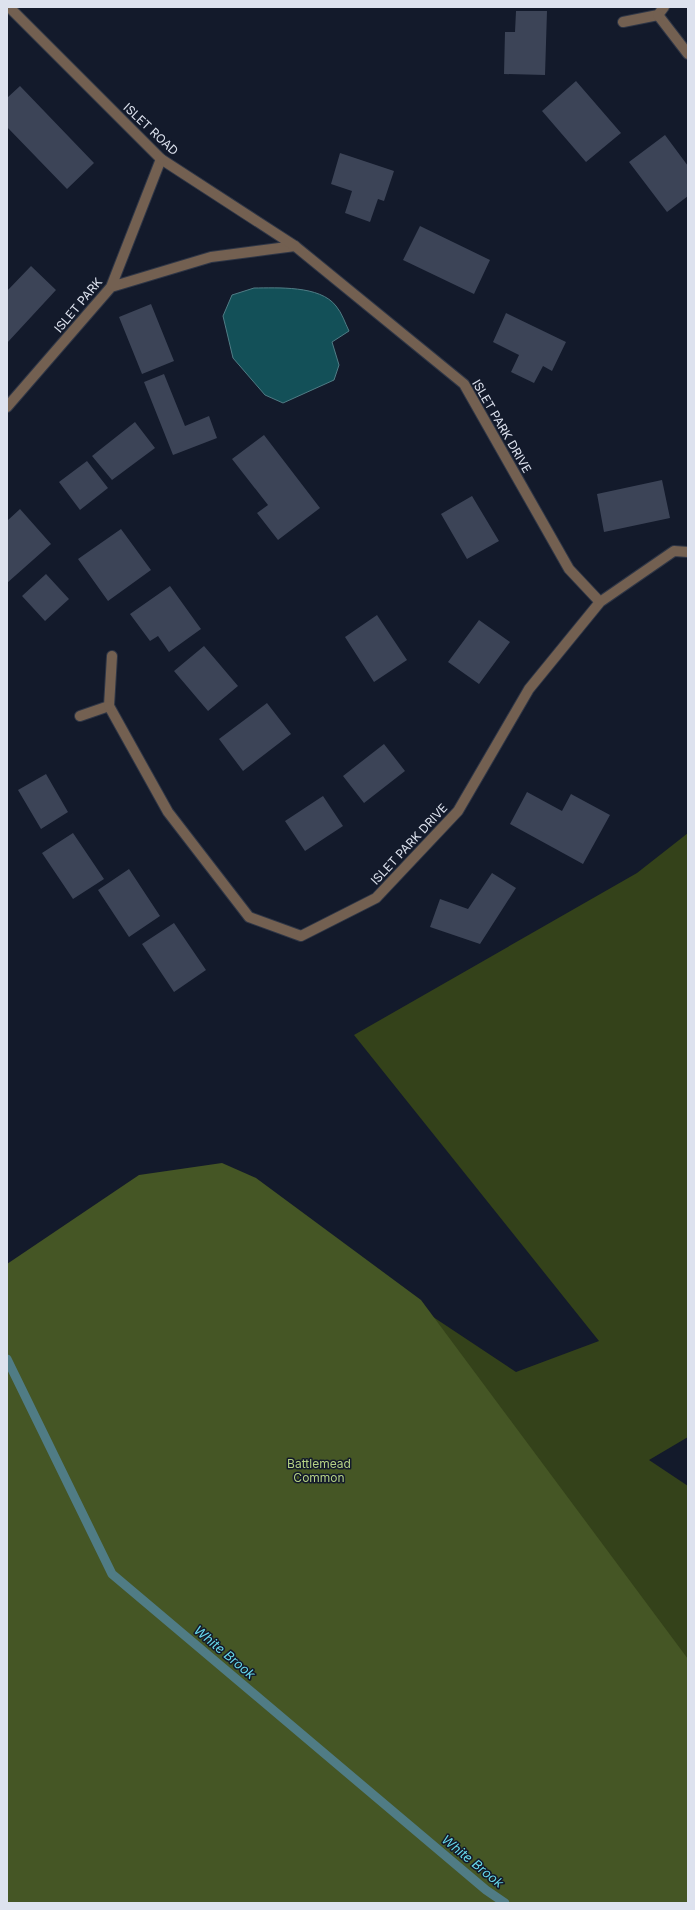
<svg xmlns="http://www.w3.org/2000/svg" width="695" height="1910" font-family="Inter,sans-serif">
<rect width="100%" height="100%" fill="#131a2b"/>
<path fill="#34421a" d="M 688,833 L 688,1437 L 649,1460 L 688,1486 L 688,1903 L 248,1194 L 516,1372 L 599,1341 L 354,1035 L 637,873 Z"/>
<path fill="#455625" d="M 222,1163 L 256,1178 L 421,1300 L 688,1659 L 688,1903 L 7,1903 L 7,1264 L 139,1175 Z"/>
<path fill="#135058" stroke="#507c85" d="M 254,288 C 277,288 320,285 336,306 C 342,313 345,323 349,331 L 332,342 L 339,365 L 334,380 L 283,403 L 265,395 L 233,358 L 223,316 L 232,295 Z"/>
<g fill="none" stroke-linecap="round" stroke-linejoin="round">
<path stroke="#507c85" stroke-width="9" d="M 7,1359 L 112,1574 L 486,1890 L 505,1903"/>
</g>
<path fill="#3c4457" d="M 516,11 L 547,11 L 545,75 L 504,74 L 505,32 L 515,32 Z
M 576,81 L 621,133 L 586,162 L 542,111 Z
M 20,86 L 94,163 L 67,189 L 7,127 L 7,98 Z
M 665,135 L 688,166 L 688,196 L 667,212 L 629,162 Z
M 340,153 L 394,171 L 384,201 L 378,199 L 370,222 L 345,213 L 352,191 L 331,184 Z
M 420,226 L 490,260 L 474,294 L 403,260 Z
M 31,266 L 56,290 L 7,343 L 7,291 Z
M 151,304 L 174,361 L 142,374 L 119,317 Z
M 506,313 L 566,342 L 552,371 L 543,366 L 534,383 L 511,372 L 519,355 L 493,342 Z
M 164,374 L 185,426 L 209,416 L 217,438 L 173,455 L 144,382 Z
M 135,422 L 155,448 L 112,480 L 92,456 Z
M 264,435 L 320,508 L 278,540 L 257,513 L 268,505 L 232,459 Z
M 87,461 L 108,488 L 80,510 L 59,482 Z
M 662,480 L 670,518 L 604,532 L 597,494 Z
M 472,496 L 499,541 L 467,559 L 441,514 Z
M 20,509 L 51,544 L 7,583 L 7,521 Z
M 121,529 L 151,570 L 108,601 L 78,559 Z
M 46,574 L 69,599 L 45,621 L 22,596 Z
M 170,586 L 201,629 L 169,652 L 158,636 L 150,641 L 130,614 Z
M 377,615 L 407,660 L 374,682 L 345,637 Z
M 479,620 L 510,642 L 479,684 L 448,662 Z
M 204,646 L 238,686 L 208,711 L 174,671 Z
M 267,703 L 291,734 L 243,771 L 219,739 Z
M 384,744 L 405,771 L 364,803 L 343,776 Z
M 46,774 L 68,812 L 41,829 L 18,790 Z
M 527,792 L 562,811 L 571,794 L 610,815 L 583,864 L 510,824 Z
M 323,796 L 343,826 L 305,851 L 285,821 Z
M 73,833 L 104,879 L 73,899 L 42,853 Z
M 129,869 L 160,916 L 129,937 L 98,890 Z
M 492,873 L 516,888 L 480,944 L 430,927 L 440,899 L 468,909 Z
M 174,923 L 206,970 L 174,992 L 142,944 Z"/>
<g fill="none" stroke-linecap="round" stroke-linejoin="round">
<g stroke="#2f3646" stroke-width="12">
<path id="lane" d="M 623,22 L 658,15 L 664,7
M 111,287 L 211,257 L 295,246
M 7,407 L 111,287 L 161,159
M 80,716 L 109,706 L 112,656"/>
</g>
<g stroke="#2f3646" stroke-width="12">
<path id="street" d="M 9,7 L 161,159 L 295,246 L 464,384 L 569,569 L 600,602 L 529,689 L 458,811 L 376,898 L 301,936 L 249,917 L 168,812 L 109,706
M 658,15 L 688,54
M 600,602 L 674,551 L 688,552"/>
</g>
<use href="#lane" stroke="#736051" stroke-width="10"/>
<use href="#street" stroke="#736051" stroke-width="10"/>
</g>
<g text-anchor="middle" dominant-baseline="central" stroke-width="3" stroke-linejoin="round" paint-order="stroke">
<g font-size="12" fill="#dde2ee" stroke="#131a2b">
<text transform="translate(151 129) rotate(43)">ISLET ROAD</text>
<text transform="translate(78 305) rotate(-50)">ISLET PARK</text>
<text transform="translate(502 426) rotate(60)">ISLET PARK DRIVE</text>
<text transform="translate(409 844) rotate(-47)">ISLET PARK DRIVE</text>
</g>
<g font-size="12" fill="#b5d184" stroke="#131a2b">
<text x="319" y="1463">Battlemead<tspan x="319" dy="14">Common</tspan></text>
</g>
<g font-size="13" font-style="italic" fill="#67d9eb" stroke="#131a2b">
<text transform="translate(225 1652) rotate(40)">White Brook</text>
<text transform="translate(473 1861) rotate(39)">White Brook</text>
</g>
</g>
<rect width="695" height="1910" fill="none" stroke="#dde2ee" stroke-width="16"/>
</svg>
